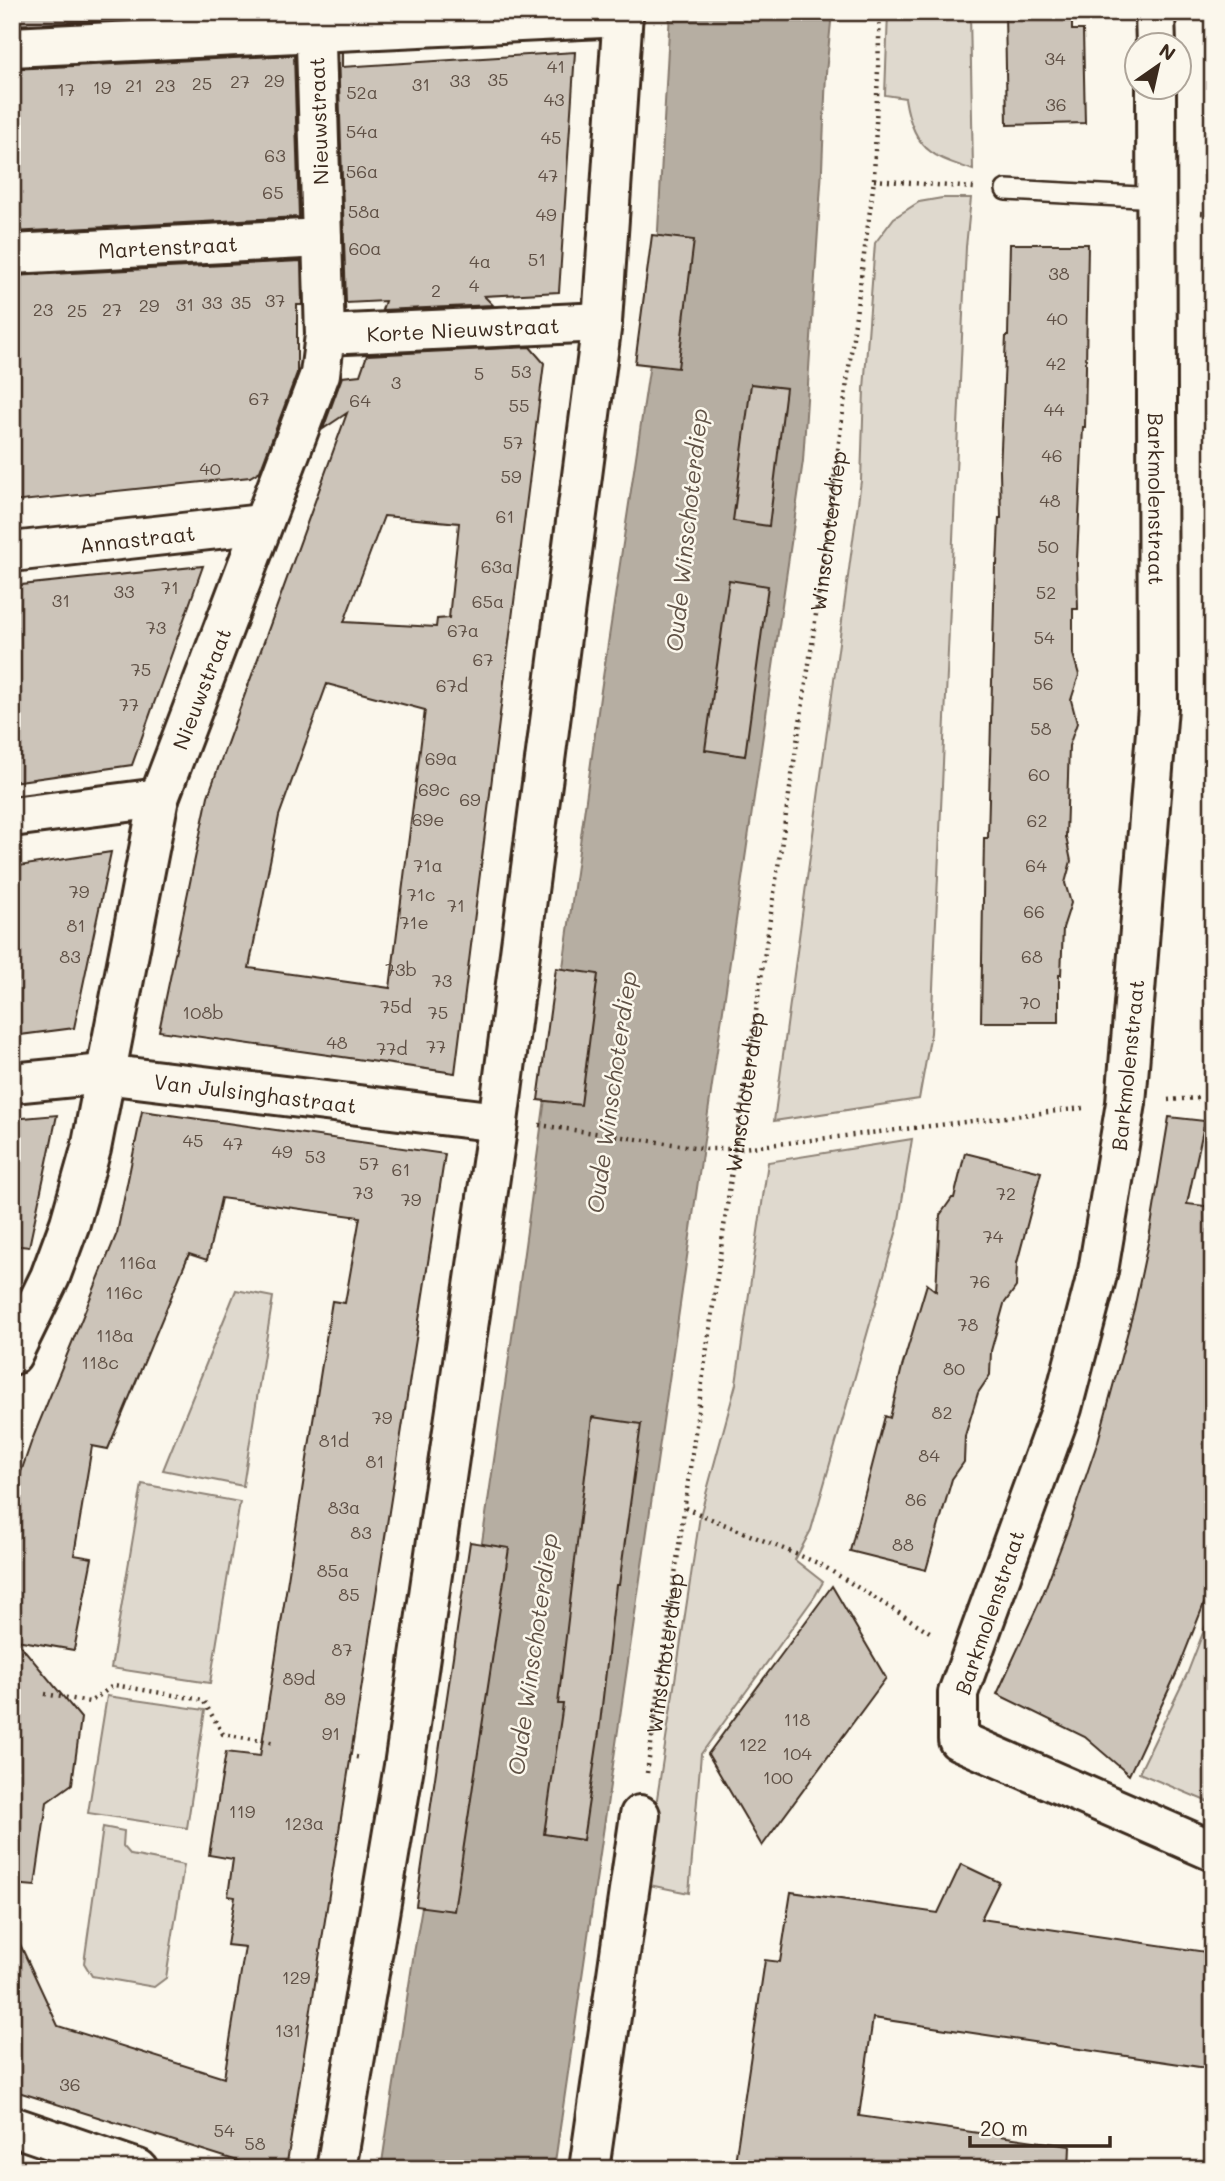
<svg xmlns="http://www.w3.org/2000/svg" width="1225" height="2181" font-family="Mali,sans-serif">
<rect width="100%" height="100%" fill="#fbf7ec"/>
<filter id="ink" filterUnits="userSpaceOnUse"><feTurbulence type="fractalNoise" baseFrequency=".0143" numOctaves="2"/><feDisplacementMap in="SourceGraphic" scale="14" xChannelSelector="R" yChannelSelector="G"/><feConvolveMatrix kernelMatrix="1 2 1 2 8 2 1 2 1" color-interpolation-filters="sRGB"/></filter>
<g filter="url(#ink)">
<path fill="#dfd9ce" stroke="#8d8276" stroke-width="2" d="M 888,12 L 970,12 L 973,170 C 960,165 942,161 931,152 C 914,140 908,117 905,98 L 885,95 Z
M 942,198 L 971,198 L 966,247 L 931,1033 L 919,1099 L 774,1121 L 861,481 L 864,389 L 875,243 L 894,218 L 919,202 Z
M 912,1139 L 898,1226 L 811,1530 L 795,1560 L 823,1582 L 815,1596 L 701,1754 L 689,1893 L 644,1884 L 700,1516 L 736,1384 L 768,1162 Z
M 236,1290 L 273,1297 L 243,1486 L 163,1470 Z
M 142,1484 L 240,1502 L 210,1683 L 111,1668 Z
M 1213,1607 L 1213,1804 L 1139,1773 L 1187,1674 Z
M 107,1696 L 205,1710 L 187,1828 L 88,1813 Z
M 103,1827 L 124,1831 L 123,1846 L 131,1855 L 184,1865 L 166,1978 L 154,1987 L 92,1976 L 84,1963 Z"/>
<path fill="#b6aea2" stroke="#85796d" stroke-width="2" d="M 670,12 L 832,12 L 826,73 L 822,169 L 803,461 L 554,2169 L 381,2169 L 413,1959 L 468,1638 L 519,1289 L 600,697 L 651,357 Z"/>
<path fill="#ccc4b9" stroke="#3b2a1e" stroke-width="2" fill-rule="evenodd" d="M 12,12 L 274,12 L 12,25 Z
M 1005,12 L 1072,12 L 1072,30 L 1083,30 L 1085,123 L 1007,125 Z
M 575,52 L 559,292 L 484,296 L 493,305 L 382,310 L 385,301 L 346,303 L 338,53 L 342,53 L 342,67 Z
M 294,55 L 299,217 L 12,232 L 12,69 Z
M 652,235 L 694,240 L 678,368 L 635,363 Z
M 1010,244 L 1088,244 L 1085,427 L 1083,427 L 1077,560 L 1078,609 L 1073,609 L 1073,654 L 1079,675 L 1071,700 L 1077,723 L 1069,746 L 1066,837 L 1071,861 L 1065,883 L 1071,903 L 1063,928 L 1061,975 L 1059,975 L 1059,1022 L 981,1022 L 984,838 L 988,838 L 995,565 L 997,565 L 999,518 L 1001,518 L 1000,470 L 1006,336 L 1008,336 Z
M 301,261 L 302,305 L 297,305 L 297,373 L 260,471 L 250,477 L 12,502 L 12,276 Z
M 530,347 L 544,363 L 455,1073 L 159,1031 L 208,796 L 347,413 L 323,429 L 342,377 L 360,375 L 367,355 ZM 384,516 L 459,523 L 449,618 L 437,619 L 436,627 L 344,622 ZM 327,684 L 425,710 L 390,988 L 249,968 L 279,816 Z
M 751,384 L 786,388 L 769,526 L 733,521 Z
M 203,566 L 132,765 L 12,782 L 12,586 Z
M 729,580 L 768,586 L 745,756 L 705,750 Z
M 111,852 L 74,1028 L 12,1036 L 12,867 Z
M 556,968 L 598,974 L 581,1105 L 538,1100 Z
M 142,1111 L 445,1154 L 286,2169 L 263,2169 L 12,2090 L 12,1927 L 58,2026 L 224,2078 L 245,1947 L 227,1945 L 235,1897 L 228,1896 L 233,1859 L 209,1855 L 226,1752 L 260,1756 L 332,1301 L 345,1303 L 360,1217 L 221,1198 L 207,1260 L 189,1254 L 108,1449 L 92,1446 L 74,1555 L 92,1558 L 74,1650 L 16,1640 L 81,1718 L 72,1784 L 47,1802 L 35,1886 L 12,1884 L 12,1498 L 32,1440 L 117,1233 Z
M 57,1115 L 29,1247 L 12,1245 L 12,1119 Z
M 1169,1117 L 1205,1121 L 1187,1204 L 1213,1207 L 1213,1581 L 1177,1672 L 1129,1775 L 1085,1737 L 997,1694 L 1043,1594 L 1070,1523 L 1098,1441 L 1134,1309 L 1149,1238 Z
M 965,1153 L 1041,1172 L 1017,1263 L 1016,1287 L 1004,1304 L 991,1351 L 990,1375 L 978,1393 L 965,1436 L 964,1462 L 952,1479 L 926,1570 L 850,1551 L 885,1416 L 890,1418 L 902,1367 L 927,1284 L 936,1291 L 940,1215 L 952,1198 L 954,1198 Z
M 592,1417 L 641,1424 L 619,1585 L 616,1585 L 599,1732 L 583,1840 L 544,1834 L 563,1704 L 558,1704 Z
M 470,1542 L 509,1548 L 454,1911 L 416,1906 Z
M 832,1586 L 886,1678 L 762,1846 L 708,1754 Z
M 961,1864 L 999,1882 L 981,1919 L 1213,1953 L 1213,2069 L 873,2018 L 859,2116 L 1070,2146 L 1069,2169 L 734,2169 L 765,1960 L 780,1962 L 791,1892 L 938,1913 Z"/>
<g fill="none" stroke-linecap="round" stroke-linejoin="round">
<g stroke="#3b2a1e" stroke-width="24">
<path id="service" d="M 1006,190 L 1158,198"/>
</g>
<g stroke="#3b2a1e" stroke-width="44">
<g id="minor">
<path d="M 1155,12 L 1156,46"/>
<path d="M 12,47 L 623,17"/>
<path id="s2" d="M 1156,88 L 1158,707 L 1126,1103 L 1098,1271 L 1062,1408 L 958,1693 L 958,1740 L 1213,1851"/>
<path id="s3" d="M 12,254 L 322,238"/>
<path id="s4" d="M 325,335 L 602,322"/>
<path id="s5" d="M 12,552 L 262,524"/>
<path d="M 12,817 L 159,798"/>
<path id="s6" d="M 12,1083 L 104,1074 L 498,1122"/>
<path id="s7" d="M 12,1355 L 50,1277 L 70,1223 L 91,1149 L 159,798 L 320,374 L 325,335 L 315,12"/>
<path d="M 12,2126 L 138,2169"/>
<path d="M 336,2169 L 404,1766 L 498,1122 L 602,322 L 623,12"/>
<path d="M 589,2169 L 640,1815"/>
</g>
</g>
<g stroke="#3b2a1e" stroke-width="4.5" stroke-dasharray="2 5" stroke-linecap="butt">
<path d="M 874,180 L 974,188"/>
<path d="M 1201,213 L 1213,214"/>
<path d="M 1168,1100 L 1213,1097"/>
<path d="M 539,1125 L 707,1149 L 735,1149 L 1083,1108"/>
<path d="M 685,1508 L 820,1564 L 933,1634"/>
<path d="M 45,1694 L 90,1702 L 114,1685 L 203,1700 L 223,1734 L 276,1743"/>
<path d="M 349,1756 L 362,1758"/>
<path id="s1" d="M 647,1773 L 735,1149 L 812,644 L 874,180 L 880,12"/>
</g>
<use href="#service" stroke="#fbf7ec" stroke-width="19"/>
<use href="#minor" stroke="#fbf7ec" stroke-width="38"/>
</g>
</g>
<g text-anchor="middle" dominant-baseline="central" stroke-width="5" stroke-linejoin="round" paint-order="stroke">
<g font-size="18" fill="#5f5045">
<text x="1055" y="58">34</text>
<text x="556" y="66">41</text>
<text x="498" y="79">35</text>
<text x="274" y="80">29</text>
<text x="460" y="80">33</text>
<text x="240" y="81">27</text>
<text x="202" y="83">25</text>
<text x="421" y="84">31</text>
<text x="134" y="85">21</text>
<text x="165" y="85">23</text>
<text x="102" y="87">19</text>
<text x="66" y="89">17</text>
<text x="362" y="92">52a</text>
<text x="554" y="99">43</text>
<text x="1056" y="104">36</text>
<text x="362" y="131">54a</text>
<text x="551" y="137">45</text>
<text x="275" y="155">63</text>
<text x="362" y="171">56a</text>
<text x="548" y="175">47</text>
<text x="273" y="192">65</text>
<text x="364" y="211">58a</text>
<text x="546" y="214">49</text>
<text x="365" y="248">60a</text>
<text x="537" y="259">51</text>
<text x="480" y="261">4a</text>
<text x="1059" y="273">38</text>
<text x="474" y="285">4</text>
<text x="436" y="290">2</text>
<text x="275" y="300">37</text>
<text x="212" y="302">33</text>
<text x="241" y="302">35</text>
<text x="185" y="304">31</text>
<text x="149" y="305">29</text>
<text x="43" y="309">23</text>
<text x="112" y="309">27</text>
<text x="77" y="310">25</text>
<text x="1057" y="318">40</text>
<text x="1056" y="363">42</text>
<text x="521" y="371">53</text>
<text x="479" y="373">5</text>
<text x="396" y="382">3</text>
<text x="259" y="398">67</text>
<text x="360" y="400">64</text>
<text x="519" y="405">55</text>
<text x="1054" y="409">44</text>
<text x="513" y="442">57</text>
<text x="1052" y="455">46</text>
<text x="210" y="468">40</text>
<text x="511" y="476">59</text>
<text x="1050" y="500">48</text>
<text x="505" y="516">61</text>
<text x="1048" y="546">50</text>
<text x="497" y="566">63a</text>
<text x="170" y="587">71</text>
<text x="124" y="591">33</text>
<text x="1046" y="592">52</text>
<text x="61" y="600">31</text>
<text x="488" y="601">65a</text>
<text x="156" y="627">73</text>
<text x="463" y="630">67a</text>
<text x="1044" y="637">54</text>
<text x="483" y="659">67</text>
<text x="141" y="669">75</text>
<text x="1043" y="683">56</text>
<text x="452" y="685">67d</text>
<text x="129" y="704">77</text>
<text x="1041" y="728">58</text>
<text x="441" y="758">69a</text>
<text x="1039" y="774">60</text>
<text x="434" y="789">69c</text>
<text x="470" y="799">69</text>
<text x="428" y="819">69e</text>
<text x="1037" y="820">62</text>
<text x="428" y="865">71a</text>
<text x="1036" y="865">64</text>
<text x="79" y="891">79</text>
<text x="421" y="894">71c</text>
<text x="456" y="905">71</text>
<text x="1034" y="911">66</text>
<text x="414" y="922">71e</text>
<text x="76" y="925">81</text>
<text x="70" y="956">83</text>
<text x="1032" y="956">68</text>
<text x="401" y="969">73b</text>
<text x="442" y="980">73</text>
<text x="1030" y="1002">70</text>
<text x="396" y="1006">75d</text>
<text x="203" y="1012">108b</text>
<text x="438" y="1012">75</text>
<text x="337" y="1042">48</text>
<text x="436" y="1046">77</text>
<text x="392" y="1048">77d</text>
<text x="193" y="1140">45</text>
<text x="233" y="1143">47</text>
<text x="282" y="1151">49</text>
<text x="315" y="1156">53</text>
<text x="369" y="1163">57</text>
<text x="401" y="1169">61</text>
<text x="363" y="1192">73</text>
<text x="1006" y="1193">72</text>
<text x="411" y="1199">79</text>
<text x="993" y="1236">74</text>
<text x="138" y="1262">116a</text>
<text x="980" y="1281">76</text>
<text x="124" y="1292">116c</text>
<text x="968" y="1324">78</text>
<text x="115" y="1335">118a</text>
<text x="100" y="1362">118c</text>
<text x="954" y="1368">80</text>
<text x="942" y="1412">82</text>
<text x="382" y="1417">79</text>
<text x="334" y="1440">81d</text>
<text x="929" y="1455">84</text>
<text x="375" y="1461">81</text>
<text x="916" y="1499">86</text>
<text x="344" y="1507">83a</text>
<text x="361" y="1532">83</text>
<text x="903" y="1544">88</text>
<text x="333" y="1570">85a</text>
<text x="349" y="1594">85</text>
<text x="342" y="1649">87</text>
<text x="299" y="1678">89d</text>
<text x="335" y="1698">89</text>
<text x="797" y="1719">118</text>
<text x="331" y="1733">91</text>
<text x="753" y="1744">122</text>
<text x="797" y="1753">104</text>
<text x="778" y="1777">100</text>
<text x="242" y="1811">119</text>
<text x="304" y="1823">123a</text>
<text x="296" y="1977">129</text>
<text x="288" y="2030">131</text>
<text x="70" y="2084">36</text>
<text x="224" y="2130">54</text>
<text x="255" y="2143">58</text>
</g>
<g font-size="21" fill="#3b2a1e" stroke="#fbf7ec">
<text transform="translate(318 121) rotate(-92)">Nieuwstraat</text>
<text stroke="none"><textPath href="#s3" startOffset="156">Martenstraat</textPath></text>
<text stroke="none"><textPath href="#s4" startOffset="138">Korte Nieuwstraat</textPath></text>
<text stroke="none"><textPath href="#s2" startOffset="411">Barkmolenstraat</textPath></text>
<text stroke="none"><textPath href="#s1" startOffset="1255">Winschoterdiep</textPath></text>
<text stroke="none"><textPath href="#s5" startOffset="126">Annastraat</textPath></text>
<text stroke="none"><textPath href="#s7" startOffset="696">Nieuwstraat</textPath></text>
<text transform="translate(1127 1065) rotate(-84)">Barkmolenstraat</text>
<text stroke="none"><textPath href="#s1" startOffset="688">Winschoterdiep</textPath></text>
<text stroke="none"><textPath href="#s6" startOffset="245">Van Julsinghastraat</textPath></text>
<text transform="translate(989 1612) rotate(-71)">Barkmolenstraat</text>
<text stroke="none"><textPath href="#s1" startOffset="121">Winschoterdiep</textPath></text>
</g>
<g font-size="23" font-style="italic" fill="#605246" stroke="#fbf7ec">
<text transform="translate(686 530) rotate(-84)">Oude Winschoterdiep</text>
<text transform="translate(611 1092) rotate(-82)">Oude Winschoterdiep</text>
<text transform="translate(532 1654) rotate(-82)">Oude Winschoterdiep</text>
</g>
</g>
<rect width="1225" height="2181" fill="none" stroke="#fbf7ec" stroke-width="42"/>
<rect x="21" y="21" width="1183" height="2139" fill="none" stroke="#3b2a1e" stroke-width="2.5" filter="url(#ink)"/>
<g transform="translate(1158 66) rotate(34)"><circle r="33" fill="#fbf7ec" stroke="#aea59a" stroke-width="2"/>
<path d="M0-5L12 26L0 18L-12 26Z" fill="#3b2a1e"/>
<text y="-10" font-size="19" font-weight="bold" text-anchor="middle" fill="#3b2a1e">N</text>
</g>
<path d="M970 2136v10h140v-10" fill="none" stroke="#3b2a1e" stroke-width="3.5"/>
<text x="980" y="2136" font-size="21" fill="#3b2a1e" stroke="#fbf7ec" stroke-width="5" paint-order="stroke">20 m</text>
</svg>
